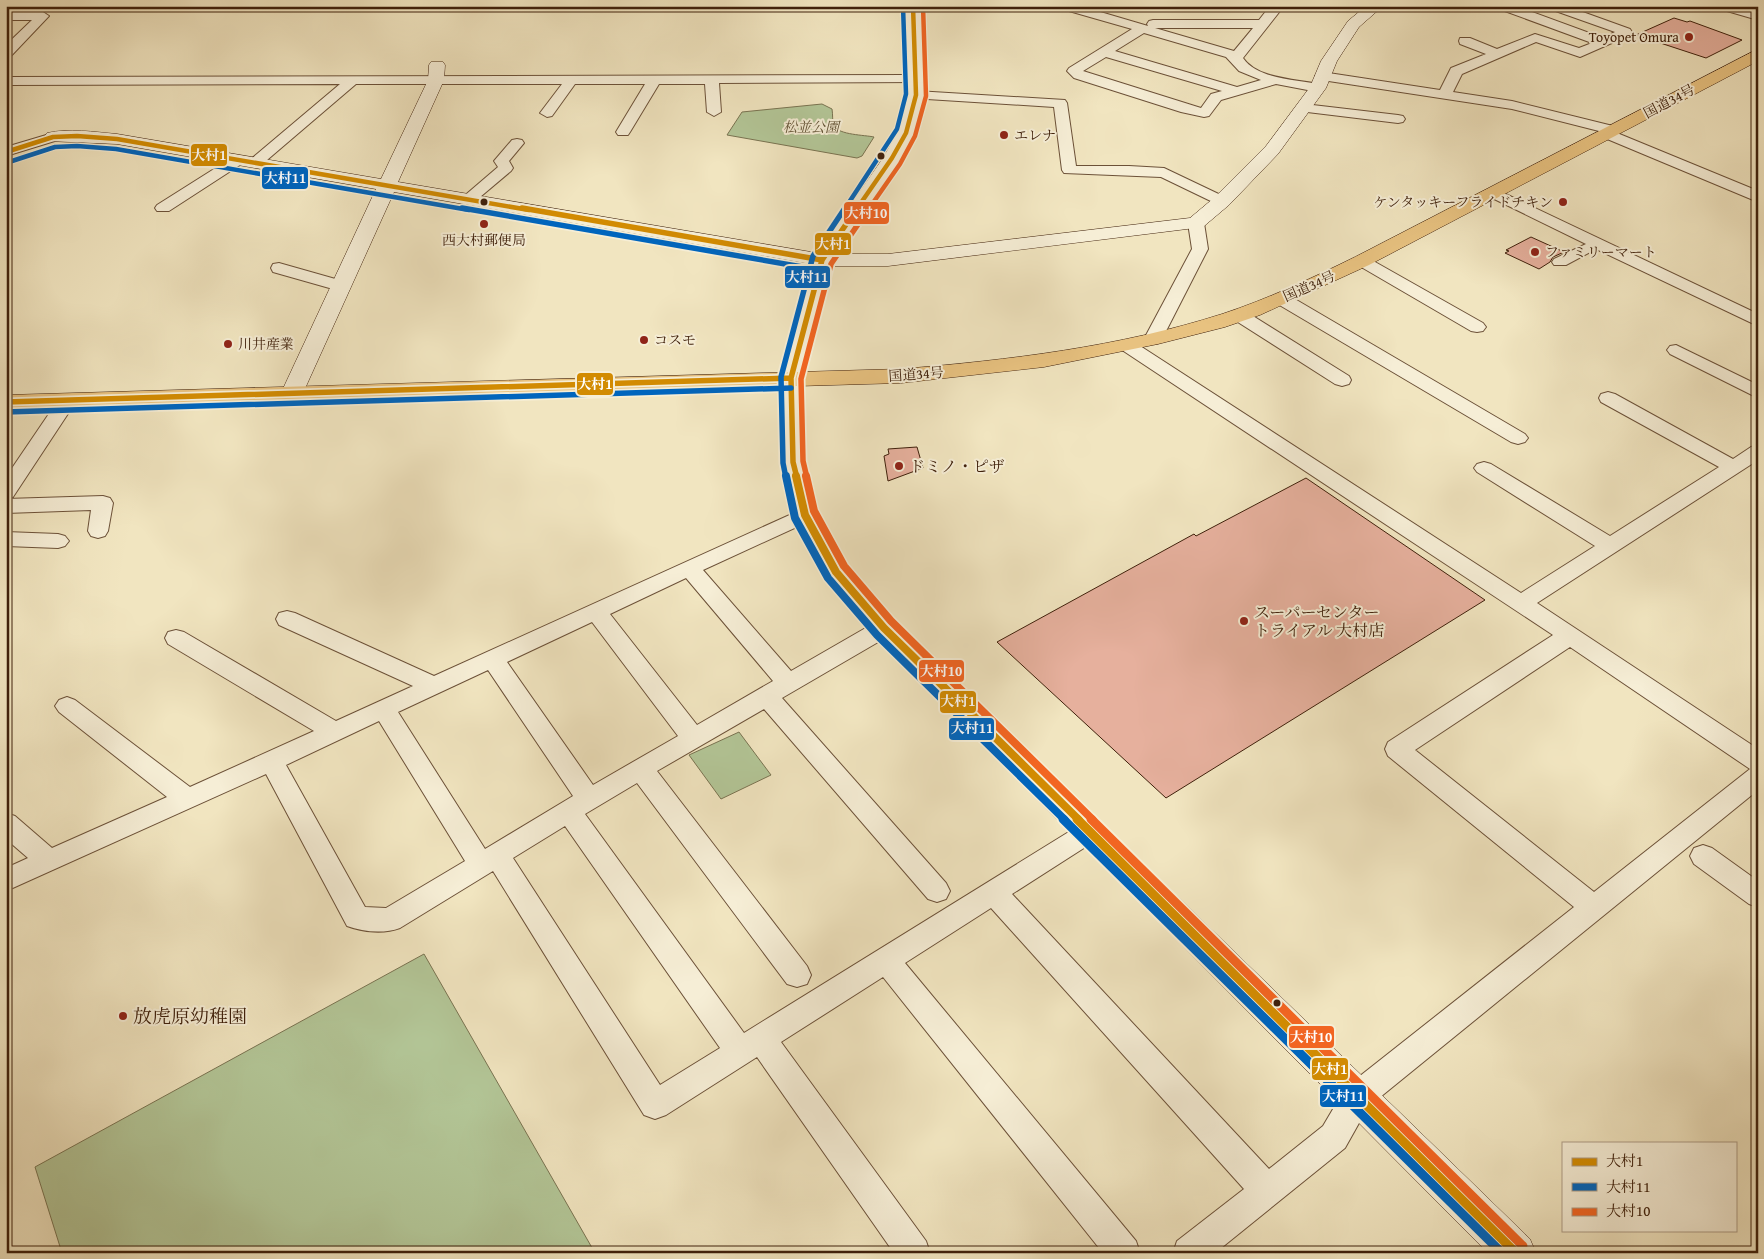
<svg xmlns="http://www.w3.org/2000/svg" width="1764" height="1259" font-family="'Gentium Book Plus','Noto Serif JP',serif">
<rect width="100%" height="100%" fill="#f1e5c0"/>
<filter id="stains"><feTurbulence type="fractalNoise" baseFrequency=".004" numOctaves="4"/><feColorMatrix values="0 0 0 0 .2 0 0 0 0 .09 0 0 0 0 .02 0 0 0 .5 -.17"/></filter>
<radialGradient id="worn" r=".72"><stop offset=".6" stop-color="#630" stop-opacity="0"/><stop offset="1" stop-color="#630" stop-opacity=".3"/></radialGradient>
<path fill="#b3c697" stroke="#797351" d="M 822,104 L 832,109 C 833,114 832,122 834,126 C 839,135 865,135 874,137 L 862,156 L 857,158 L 727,135 L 742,112 Z
M 739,732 L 771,775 L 721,799 L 689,755 Z
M 424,954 L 595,1253 L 62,1253 L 35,1167 Z"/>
<path fill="#e6b09d" stroke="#3f200b" d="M 1674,18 L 1687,22 L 1690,21 L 1742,40 L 1706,58 L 1636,35 Z
M 1531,237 L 1564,252 L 1553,257 L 1550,262 L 1539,269 L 1505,253 L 1509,251 L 1506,250 Z
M 917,447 L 923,468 L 888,481 L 884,456 L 889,454 L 888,449 Z
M 1306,478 L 1485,600 L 1166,798 L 997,642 L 1194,534 L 1196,536 Z"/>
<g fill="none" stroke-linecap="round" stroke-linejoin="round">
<g stroke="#6c5138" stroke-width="2">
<path id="street" d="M 1060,6 L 1080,6 L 1148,26 L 1147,24 L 1149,21 L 1153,20 L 1259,20 L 1270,6 L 1284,6 L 1243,58 C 1258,80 1298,79 1323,85 L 1325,88 L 1318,92 L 1276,84 L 1221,100 L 1209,116 L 1204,117 L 1181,112 L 1074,78 L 1067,71 L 1069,68 L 1132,29 L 1062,9 ZM 1155,28 L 1253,28 L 1234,51 ZM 1144,33 L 1226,57 L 1239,71 L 1261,80 L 1237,87 L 1115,51 ZM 1106,57 L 1222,91 L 1211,94 L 1201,108 L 1083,71 Z
M 1516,6 L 1603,38 L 1615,32 L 1550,9 L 1548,6 L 1566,6 L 1630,29 L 1632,32 L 1630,35 L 1580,57 L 1536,42 L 1462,74 L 1453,92 L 1512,101 L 1617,127 L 1619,130 L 1617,133 L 1758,191 L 1758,202 L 1600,136 L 1598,133 L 1599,131 L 1512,109 L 1322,80 L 1315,76 L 1322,72 L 1440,90 L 1451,68 L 1486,54 L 1460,44 L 1459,41 L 1460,38 L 1470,38 L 1497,49 L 1535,34 L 1579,48 L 1592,43 L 1502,10 L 1500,7 Z
M 1718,6 L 1738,6 L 1758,12 L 1758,20 L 1720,9 Z
M 6,12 L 43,12 L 49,16 L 11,56 L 6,57 L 6,45 L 32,20 L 6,20 Z
M 916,75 L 921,76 L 923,79 L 921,82 L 719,83 L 721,112 L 714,116 L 707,112 L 705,84 L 659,84 L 630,132 L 628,135 L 618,135 L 616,132 L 645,84 L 575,84 L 552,116 L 547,117 L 540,113 L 562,84 L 356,84 L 260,166 L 250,166 L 248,163 L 250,160 L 340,84 L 6,85 L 6,77 Z
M 916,91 L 1065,100 L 1067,103 L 1076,166 L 1129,166 L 1164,168 L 1227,198 L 1230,201 L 1227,204 L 1217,204 L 1161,177 L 1064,173 L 1062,170 L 1054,107 L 911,98 L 909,95 Z
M 1304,104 L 1398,115 L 1403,116 L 1405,119 L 1403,122 L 1398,123 L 1299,111 L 1297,108 Z
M 53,133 L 58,134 L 60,137 L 58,140 L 6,156 L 6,147 Z
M 517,139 L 522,140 L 524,143 L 509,161 L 513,168 L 511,171 L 473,203 L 463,203 L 460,200 L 463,197 L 498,167 L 494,161 L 512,140 Z
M 238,156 L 243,157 L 245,160 L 243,163 L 169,211 L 157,211 L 155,208 L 157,205 L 233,157 Z
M 1493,188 L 1758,314 L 1758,326 L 1596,249 L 1566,265 L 1554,265 L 1552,262 L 1554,259 L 1586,244 L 1488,196 L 1485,193 L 1488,190 Z
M 1196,218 L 1202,220 L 1204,223 L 1208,249 L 1162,339 L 1159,343 L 1153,344 L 1147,343 L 1144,339 L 1192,249 L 1188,223 L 1190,220 Z
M 1362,256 L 1368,258 L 1483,323 L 1486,327 L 1483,331 L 1477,332 L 1471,331 L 1356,264 L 1354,261 L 1356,258 Z
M 279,263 L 346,282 L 348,286 L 346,290 L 340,291 L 273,272 L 271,268 L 273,264 Z
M 1282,294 L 1288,295 L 1525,434 L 1528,438 L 1525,442 L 1518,444 L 1511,442 L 1276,303 L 1273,299 L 1276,295 Z
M 1239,310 L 1245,311 L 1349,376 L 1351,380 L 1349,384 L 1342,386 L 1335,384 L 1233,319 L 1230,315 L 1233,311 Z
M 1128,341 L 1134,342 L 1521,593 L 1595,546 L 1477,472 L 1474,468 L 1477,464 L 1484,462 L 1491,464 L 1610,536 L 1719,467 L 1601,402 L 1599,398 L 1601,394 L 1608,392 L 1615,394 L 1733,459 L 1751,447 L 1758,445 L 1758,460 L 1537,603 L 1758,749 L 1758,790 L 1368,1107 L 1345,1148 L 1215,1253 L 1173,1253 L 1177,1241 L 1244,1189 L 991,908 L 905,963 L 1136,1241 L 1140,1253 L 1103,1253 L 883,977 L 781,1042 L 926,1241 L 930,1253 L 894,1253 L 757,1057 L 666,1115 L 655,1119 L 644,1115 L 493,871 L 400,928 C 384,934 363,932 347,926 L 266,774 L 6,891 L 6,868 L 28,858 L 6,839 L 6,813 L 15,816 L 52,848 L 167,797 L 59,712 L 55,706 L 59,700 L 67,697 L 75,700 L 190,787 L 314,731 L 168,644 L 165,638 L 168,632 L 176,630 L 184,632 L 336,721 L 413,686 L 279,625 L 276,619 L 279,613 L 287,611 L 295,613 L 434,676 L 805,508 L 812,510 L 815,515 L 812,520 L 703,570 L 791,671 L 876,622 L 884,620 L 892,622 L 895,628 L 892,634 L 782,698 L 946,883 L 950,891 L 946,899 L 937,902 L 928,899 L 764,709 L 657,771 L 807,966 L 811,975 L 807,984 L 797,987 L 787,984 L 637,783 L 585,814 L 744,1033 L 1080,825 L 1089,822 L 1098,825 L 1102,832 L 1098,839 L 1012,894 L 1269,1169 L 1323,1126 L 1346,1087 L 1574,907 L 1388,756 L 1385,749 L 1388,742 L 1553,635 L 1122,350 L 1119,346 L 1122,342 ZM 686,578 L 773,681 L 697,725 L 610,614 ZM 592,622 L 678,736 L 593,785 L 507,662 ZM 1570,647 L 1750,769 L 1594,892 L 1415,750 ZM 488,670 L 573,796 L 485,849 L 398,712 ZM 379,721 L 465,861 L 386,908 L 365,907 L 286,765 ZM 565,826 L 720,1048 L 660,1085 L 513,858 Z
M 1676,345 L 1758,385 L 1758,398 L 1670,354 L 1667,350 L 1670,346 Z
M 68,394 L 75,396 L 77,400 L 13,497 L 6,498 L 6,477 L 61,396 Z
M 103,496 L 110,498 L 113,503 L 108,531 L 105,536 L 98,538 L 91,536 L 88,531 L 91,510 L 6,513 L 6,499 Z
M 6,532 L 58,534 L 65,536 L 69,541 L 65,546 L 58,548 L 6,546 Z
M 1703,845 L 1712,848 L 1758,881 L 1758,907 L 1749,904 L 1694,864 L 1690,856 L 1694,848 Z"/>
</g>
<g stroke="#3f200b" stroke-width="1">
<path id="secondary" d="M 905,6 L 921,6 C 922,34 927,68 924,94 C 920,145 865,212 836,254 L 888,254 L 1190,218 L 1215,197 L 1266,146 L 1310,87 L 1321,61 L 1348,21 L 1366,6 L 1383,6 L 1359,27 L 1337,61 L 1326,88 L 1278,154 L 1229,205 L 1203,227 L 888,266 L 831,266 L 802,378 L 805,462 L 818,515 L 846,567 L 894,621 L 1530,1239 L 1536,1253 L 1488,1253 L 874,635 L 823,572 L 792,515 L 781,462 L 780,378 L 811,264 L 394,192 L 303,393 L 300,398 L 292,400 L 284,398 L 281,393 L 376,189 L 117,144 L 47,141 L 44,137 L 47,133 C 69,128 94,132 117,134 L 381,179 L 428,80 L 429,65 L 431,62 L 443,62 L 445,65 L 444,80 L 398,182 L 817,253 L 883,158 L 897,133 L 908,95 Z"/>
</g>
<g stroke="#3f200b" stroke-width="1">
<path id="highway" d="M 1758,49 L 1758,61 L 1369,265 L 1260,315 L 1225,327 L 1158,344 L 1044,367 L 901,383 L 6,409 L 6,395 L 901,369 C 1009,360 1119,347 1222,314 C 1268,299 1312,278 1355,257 Z"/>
</g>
<use href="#street" fill="#f6eed6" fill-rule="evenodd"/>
<use href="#secondary" fill="#f6eed6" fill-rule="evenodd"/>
<use href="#highway" fill="#e8c280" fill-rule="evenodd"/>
<g stroke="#f6eed6" stroke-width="7">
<path id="bus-1-far3" d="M 6,152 L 53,137 L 77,136 L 117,139 L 529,210
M 856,210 L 892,158 L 906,133 L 916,95 L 913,6"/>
</g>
<g stroke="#f6eed6" stroke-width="9">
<path id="bus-1-far2" d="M 522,208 L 822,260
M 6,402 L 791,378
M 797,478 L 793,462 L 791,378 L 822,260 L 857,208"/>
</g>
<g stroke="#f6eed6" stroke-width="11">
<path id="bus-1-far1" d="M 796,476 L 805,515 L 836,572 L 884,628 L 1079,820"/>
</g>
<g stroke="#f6eed6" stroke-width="13">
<path id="bus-1" d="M 1077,819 L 1516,1253"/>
</g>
<g stroke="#f6eed6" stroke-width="7">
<path id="bus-2-far3" d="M 9,162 L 55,147 L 77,146 L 116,149 L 469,210
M 844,210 L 897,129 L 906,94 L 903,6"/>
</g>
<g stroke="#f6eed6" stroke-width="9">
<path id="bus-2-far2" d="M 462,208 L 820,270
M 6,412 L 791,388
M 786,478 L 783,463 L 781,377 L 813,256 L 845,208"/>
</g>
<g stroke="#f6eed6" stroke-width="11">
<path id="bus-2-far1" d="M 786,476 L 795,518 L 828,578 L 877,635 L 1065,820"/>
</g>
<g stroke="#f6eed6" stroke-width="13">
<path id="bus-2" d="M 1063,819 L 1502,1253"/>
</g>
<g stroke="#f6eed6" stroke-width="7">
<path id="bus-3-far3" d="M 868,210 L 900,164 L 915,136 L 926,96 L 923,6"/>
</g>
<g stroke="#f6eed6" stroke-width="9">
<path id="bus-3-far2" d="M 807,478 L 803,461 L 801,379 L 831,264 L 869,208"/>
</g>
<g stroke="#f6eed6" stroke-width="11">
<path id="bus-3-far1" d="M 806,476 L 814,511 L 844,566 L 891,621 L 1093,820"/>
</g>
<g stroke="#f6eed6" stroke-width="13">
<path id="bus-3" d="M 1091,819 L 1523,1246"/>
</g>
<use href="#bus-1-far3" stroke="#d28b02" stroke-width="4.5"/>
<use href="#bus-1-far2" stroke="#d28b02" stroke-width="5.5"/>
<use href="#bus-1-far1" stroke="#d28b02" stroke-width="8"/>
<use href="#bus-1" stroke="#d28b02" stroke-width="9"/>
<use href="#bus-2-far3" stroke="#0065bd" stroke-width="4.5"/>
<use href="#bus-2-far2" stroke="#0065bd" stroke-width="5.5"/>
<use href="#bus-2-far1" stroke="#0065bd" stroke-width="8"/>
<use href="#bus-2" stroke="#0065bd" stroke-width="9"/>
<use href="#bus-3-far3" stroke="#f26522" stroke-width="4.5"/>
<use href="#bus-3-far2" stroke="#f26522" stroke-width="5.5"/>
<use href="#bus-3-far1" stroke="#f26522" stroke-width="8"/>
<use href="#bus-3" stroke="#f26522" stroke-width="9"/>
</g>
<g fill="#8f2418" stroke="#f6eed6" stroke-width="2">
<circle cx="1689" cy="37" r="5"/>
<circle cx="1004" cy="135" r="5"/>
<circle cx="1563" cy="202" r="5"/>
<circle cx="484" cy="224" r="5"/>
<circle cx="1535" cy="252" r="5"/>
<circle cx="644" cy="340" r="5"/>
<circle cx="228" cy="344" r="5"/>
<circle cx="899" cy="466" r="5"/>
<circle cx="1244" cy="621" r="5"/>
<circle cx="123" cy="1016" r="5"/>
</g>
<g fill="#3f200b" stroke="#f6eed6" stroke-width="2">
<circle cx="881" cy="156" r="4.5"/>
<circle cx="484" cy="202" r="4.5"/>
<circle cx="1277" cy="1003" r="4.5"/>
</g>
<g text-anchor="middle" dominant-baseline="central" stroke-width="4" stroke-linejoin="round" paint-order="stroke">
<g font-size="14" fill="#3f200b" stroke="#f6eed6" text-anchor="start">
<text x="1679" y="37" text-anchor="end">Toyopet Omura</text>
<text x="1014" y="135">エレナ</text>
<text x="1553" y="202" text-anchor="end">ケンタッキーフライドチキン</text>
<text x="484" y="240" text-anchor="middle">西大村郵便局</text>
<text x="1545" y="252">ファミリーマート</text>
<text x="654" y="340">コスモ</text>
<text x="238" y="344">川井産業</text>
</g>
<g font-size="14" fill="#3f200b" stroke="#f6eed6">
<text transform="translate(1669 101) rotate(-28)">国道34号</text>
<text transform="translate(1309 286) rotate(-24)">国道34号</text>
<text transform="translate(916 374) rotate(-4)">国道34号</text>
</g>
<g font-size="14" font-style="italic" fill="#625235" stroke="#f6eed6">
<text x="811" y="127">松並公園</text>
</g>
<g font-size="16" fill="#3f200b" stroke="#f6eed6" text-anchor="start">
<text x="909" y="466">ドミノ・ピザ</text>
<text x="1254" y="612">スーパーセンター<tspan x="1254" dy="18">トライアル 大村店</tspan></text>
</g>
<g font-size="19" fill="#3f200b" stroke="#f6eed6" text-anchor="start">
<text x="133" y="1016">放虎原幼稚園</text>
</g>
</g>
<g stroke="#f6eed6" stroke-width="2">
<rect x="190" y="143" width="38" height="24" rx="5" fill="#d28b02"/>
<rect x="261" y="166" width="48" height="24" rx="5" fill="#0065bd"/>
<rect x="843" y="201" width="47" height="24" rx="5" fill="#f26522"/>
<rect x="814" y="232" width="38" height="24" rx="5" fill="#d28b02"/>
<rect x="784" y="265" width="47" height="24" rx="5" fill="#0065bd"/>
<rect x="576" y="372" width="38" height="24" rx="5" fill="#d28b02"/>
<rect x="918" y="659" width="47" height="24" rx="5" fill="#f26522"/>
<rect x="939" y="690" width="38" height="24" rx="5" fill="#d28b02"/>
<rect x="948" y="717" width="47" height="24" rx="5" fill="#0065bd"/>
<rect x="1288" y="1025" width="47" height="24" rx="5" fill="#f26522"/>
<rect x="1311" y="1057" width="38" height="24" rx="5" fill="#d28b02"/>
<rect x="1319" y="1084" width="48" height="24" rx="5" fill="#0065bd"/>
</g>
<g font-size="14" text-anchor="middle" font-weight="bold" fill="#fff">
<text x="209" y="160">大村1</text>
<text x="285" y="183">大村11</text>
<text x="866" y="218">大村10</text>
<text x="833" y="249">大村1</text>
<text x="807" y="282">大村11</text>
<text x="595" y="389">大村1</text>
<text x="941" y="676">大村10</text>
<text x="958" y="706">大村1</text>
<text x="972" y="733">大村11</text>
<text x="1311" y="1042">大村10</text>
<text x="1330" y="1074">大村1</text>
<text x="1343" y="1101">大村11</text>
</g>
<rect width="1764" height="1259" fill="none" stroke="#f1e5c0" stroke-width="25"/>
<rect x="8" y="8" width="1749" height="1244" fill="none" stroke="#3f200b" stroke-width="2.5"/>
<rect x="12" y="12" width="1739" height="1234" fill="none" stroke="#3f200b"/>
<rect x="1562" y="1142" width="175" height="90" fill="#f6eed6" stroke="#ad9c85"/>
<rect x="1572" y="1158" width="25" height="8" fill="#d28b02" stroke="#ad9c85"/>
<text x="1606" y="1166" font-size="15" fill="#3f200b">大村1</text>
<rect x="1572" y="1183" width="25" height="8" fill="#0065bd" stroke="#ad9c85"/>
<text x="1606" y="1192" font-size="15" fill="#3f200b">大村11</text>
<rect x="1572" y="1208" width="25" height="8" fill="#f26522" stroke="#ad9c85"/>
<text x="1606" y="1216" font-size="15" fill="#3f200b">大村10</text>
<rect width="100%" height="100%" filter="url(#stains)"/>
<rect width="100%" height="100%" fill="url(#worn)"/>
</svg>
